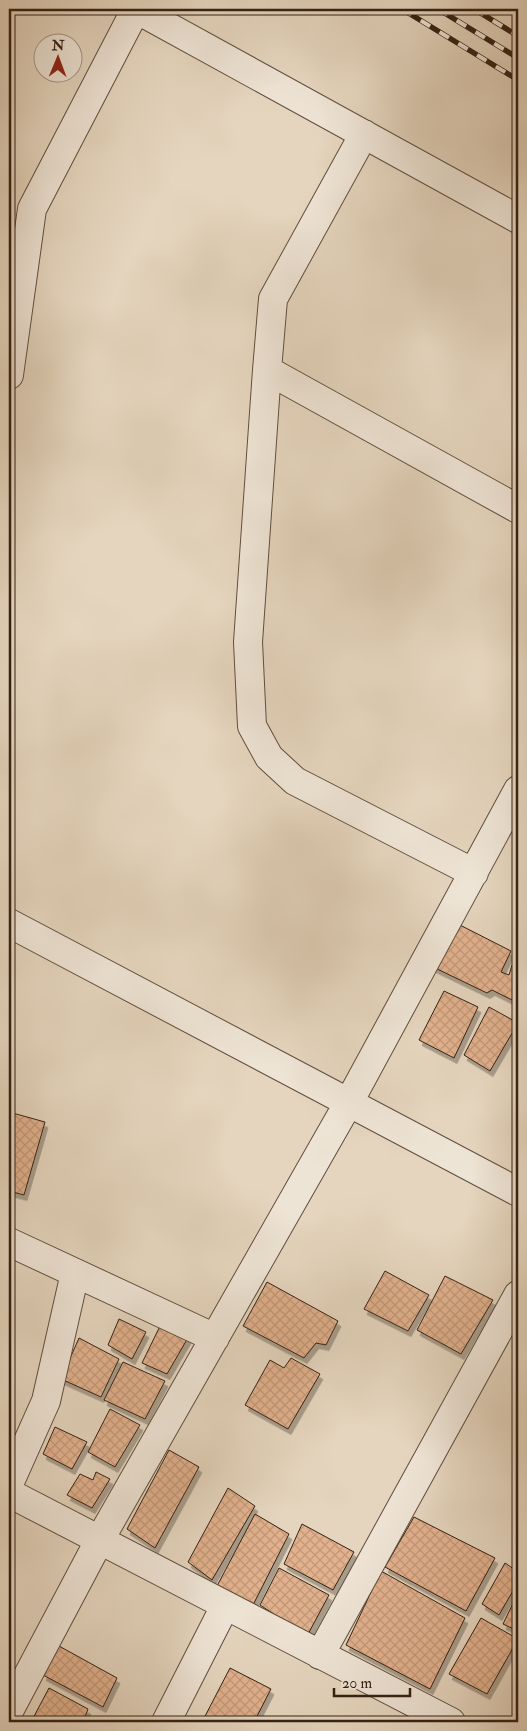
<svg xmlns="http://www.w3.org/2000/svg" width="527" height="1731" font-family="'IM FELL Double Pica',serif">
<defs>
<pattern id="building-cross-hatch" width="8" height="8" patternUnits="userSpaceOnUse" patternTransform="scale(1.25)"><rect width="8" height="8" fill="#e2b18d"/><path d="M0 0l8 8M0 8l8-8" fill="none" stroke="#c29879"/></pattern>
<filter id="shadow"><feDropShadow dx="3" dy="5.5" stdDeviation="0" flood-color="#0004"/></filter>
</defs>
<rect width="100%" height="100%" fill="#e5d5be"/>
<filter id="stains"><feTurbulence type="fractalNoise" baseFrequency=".004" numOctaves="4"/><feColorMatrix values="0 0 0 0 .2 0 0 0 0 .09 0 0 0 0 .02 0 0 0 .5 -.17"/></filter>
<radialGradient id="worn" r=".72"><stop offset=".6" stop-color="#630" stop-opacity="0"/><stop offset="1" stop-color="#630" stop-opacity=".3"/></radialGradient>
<path fill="url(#building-cross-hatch)" stroke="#342113" filter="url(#shadow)" d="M 454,922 L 511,951 L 501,972 L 509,975 L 512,965 L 518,969 L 518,1003 L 492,990 L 487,993 L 433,967 Z
M 444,991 L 478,1007 L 454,1058 L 419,1040 Z
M 489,1007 L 518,1023 L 490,1071 L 464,1055 Z
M 9,1112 L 45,1122 L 24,1195 L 9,1191 Z
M 385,1271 L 429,1295 L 408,1331 L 364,1309 Z
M 445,1276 L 493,1300 L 461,1354 L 417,1330 Z
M 267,1282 L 338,1321 L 326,1345 L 316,1343 L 304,1358 L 243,1326 Z
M 119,1319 L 146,1332 L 132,1359 L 108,1345 Z
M 162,1322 L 189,1336 L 167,1374 L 142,1363 Z
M 79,1338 L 119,1359 L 101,1397 L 61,1379 Z
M 291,1358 L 320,1374 L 288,1429 L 245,1405 L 270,1360 L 284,1368 Z
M 123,1362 L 165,1381 L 145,1419 L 104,1400 Z
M 110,1409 L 140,1425 L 115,1467 L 88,1452 Z
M 55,1427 L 87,1442 L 72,1469 L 43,1454 Z
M 169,1450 L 199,1467 L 155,1548 L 127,1529 Z
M 96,1472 L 110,1479 L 92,1508 L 67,1495 L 80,1474 L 93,1480 Z
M 228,1488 L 255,1506 L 212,1580 L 188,1562 Z
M 255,1514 L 289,1534 L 253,1605 L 217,1586 Z
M 414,1517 L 495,1558 L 466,1611 L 385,1567 Z
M 302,1524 L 354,1552 L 333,1590 L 284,1564 Z
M 505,1563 L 518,1572 L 518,1582 L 499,1615 L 482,1604 Z
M 279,1568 L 329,1595 L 307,1636 L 260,1605 Z
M 381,1571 L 465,1618 L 430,1689 L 346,1645 Z
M 518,1593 L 518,1631 L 503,1624 Z
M 481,1618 L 518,1639 L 487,1694 L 449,1674 Z
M 59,1646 L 117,1678 L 103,1707 L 43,1675 Z
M 230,1668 L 271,1689 L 254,1722 L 202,1722 Z
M 49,1688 L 88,1709 L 83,1722 L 31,1722 Z"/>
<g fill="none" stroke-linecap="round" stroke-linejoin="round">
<g stroke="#604e3e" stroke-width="30">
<path id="street" d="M 136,9 L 518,219
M 364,134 L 273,299 L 267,370 L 248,642 L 252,726 L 269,757 L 295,781 L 474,873
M 267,370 L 518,509
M 9,375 L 32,209 L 136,9
M 9,923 L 518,1192
M 9,1242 L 215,1338
M 9,1484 L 46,1401 L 75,1273
M 9,1493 L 451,1722
M 320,1655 L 518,1295
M 9,1711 L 99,1541 L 349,1102 L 518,790
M 166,1722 L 225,1606"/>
</g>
<use href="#street" stroke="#eee4d5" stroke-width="28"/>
<g stroke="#342113" stroke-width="5.5">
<path id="rail" d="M 402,9 L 518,80
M 438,9 L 518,58
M 474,9 L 518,36"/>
</g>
<use href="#rail" stroke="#eee4d5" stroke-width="4" stroke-dasharray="11" stroke-linecap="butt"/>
</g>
<rect width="527" height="1731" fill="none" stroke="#e5d5be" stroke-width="30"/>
<rect x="10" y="10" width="507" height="1711" fill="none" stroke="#342113" stroke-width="2.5"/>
<rect x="15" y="15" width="497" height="1701" fill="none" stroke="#342113"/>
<g transform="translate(58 58) rotate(1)"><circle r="24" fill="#eee4d5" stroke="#a49687"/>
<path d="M0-4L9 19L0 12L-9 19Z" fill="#8f2418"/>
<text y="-8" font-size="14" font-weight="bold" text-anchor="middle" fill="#342113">N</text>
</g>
<path d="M334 1688v8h76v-8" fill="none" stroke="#342113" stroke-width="2.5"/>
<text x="342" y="1688" font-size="15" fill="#342113" stroke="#eee4d5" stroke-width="4" paint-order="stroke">20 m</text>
<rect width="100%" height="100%" filter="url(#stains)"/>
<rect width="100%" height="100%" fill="url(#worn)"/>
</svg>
